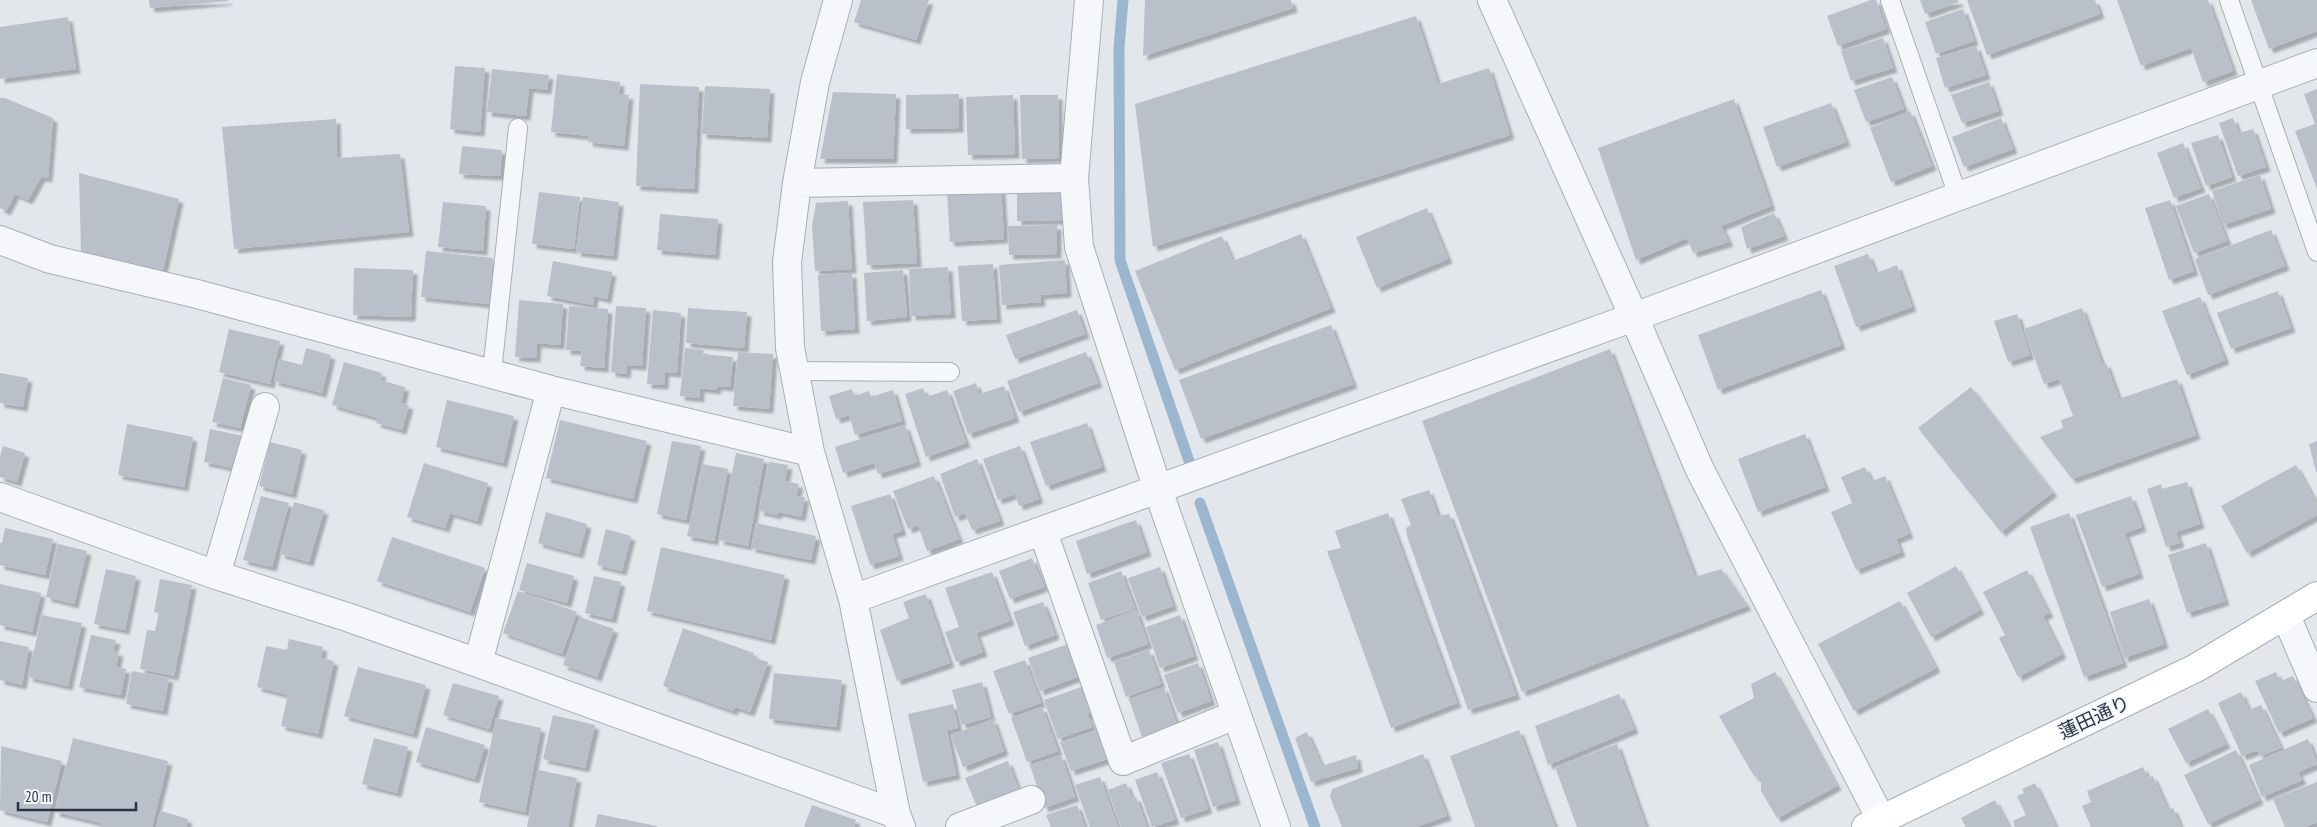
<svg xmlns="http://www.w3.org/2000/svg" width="2317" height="827" font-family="'PT Sans Narrow','Noto Sans JP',sans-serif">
<defs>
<filter id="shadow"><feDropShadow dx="4.5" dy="4.5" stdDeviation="1" flood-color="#0004"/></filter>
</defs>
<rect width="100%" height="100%" fill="#e3e7ec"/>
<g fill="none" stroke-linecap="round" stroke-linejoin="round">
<path stroke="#9bb7cf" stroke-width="11" d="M 1123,0 L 1119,48 L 1120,260 L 1189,461
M 1200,503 L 1315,827"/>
</g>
<path fill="#b9c0ca" filter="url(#shadow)" d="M 149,0 L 228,0 L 228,1 L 150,8 Z
M 861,0 L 929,0 L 916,40 L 854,22 Z
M 1145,0 L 1291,0 L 1293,8 L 1143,56 Z
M 1871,0 L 1876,0 L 1886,29 L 1838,46 L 1827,16 Z
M 1920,0 L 1958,0 L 1959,2 L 1925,14 Z
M 1967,0 L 2095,0 L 2100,14 L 1987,55 Z
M 2117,0 L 2208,0 L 2233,71 L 2203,82 L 2191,48 L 2141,66 Z
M 2251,0 L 2317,0 L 2317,31 L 2269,49 Z
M 1963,9 L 1974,41 L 1936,54 L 1925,22 Z
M 1416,16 L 1438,84 L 1489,68 L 1510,135 L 1153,247 L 1135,104 Z
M 68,17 L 76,69 L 0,79 L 0,27 Z
M 1883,38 L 1893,68 L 1851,81 L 1841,51 Z
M 1976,46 L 1986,75 L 1945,88 L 1936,58 Z
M 455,66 L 485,68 L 480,132 L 450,129 Z
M 492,69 L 549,75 L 547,90 L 529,88 L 526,116 L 487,112 Z
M 557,74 L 620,82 L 619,94 L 629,95 L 624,146 L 588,142 L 589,136 L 551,132 Z
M 1892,77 L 1904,109 L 1866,122 L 1854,90 Z
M 1989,82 L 1999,111 L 1962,123 L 1951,95 Z
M 640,84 L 699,87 L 694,189 L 636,186 Z
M 705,86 L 770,89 L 767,138 L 702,134 Z
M 2317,89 L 2317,189 L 2295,131 L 2315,124 L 2304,94 Z
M 833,92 L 896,94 L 893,159 L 820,159 Z
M 959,94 L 959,128 L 906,129 L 906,95 Z
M 1013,95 L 1015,154 L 968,155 L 966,97 Z
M 1020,95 L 1058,95 L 1059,158 L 1022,159 Z
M 0,98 L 5,98 L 53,118 L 48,178 L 41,177 L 28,200 L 15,194 L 6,211 L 0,208 Z
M 1734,99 L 1771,206 L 1721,226 L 1729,242 L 1693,253 L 1687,238 L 1636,260 L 1598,148 Z
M 1831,103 L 1846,142 L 1777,167 L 1763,127 Z
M 1910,111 L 1932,166 L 1891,182 L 1870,128 Z
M 2001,118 L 2013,149 L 1964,167 L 1952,137 Z
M 2233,118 L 2239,133 L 2253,129 L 2266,167 L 2238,176 L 2219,123 Z
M 336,119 L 337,158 L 400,154 L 409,232 L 234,249 L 222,127 Z
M 2218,135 L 2232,177 L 2206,186 L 2191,143 Z
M 2183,143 L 2201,188 L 2174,198 L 2157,153 Z
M 462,146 L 502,150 L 500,176 L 459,174 Z
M 79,173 L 179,199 L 163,270 L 81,252 Z
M 2260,175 L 2271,209 L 2223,225 L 2212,191 Z
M 1001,188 L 1004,239 L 950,242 L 947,191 Z
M 1061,189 L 1062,220 L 1017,221 L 1017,190 Z
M 539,192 L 580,197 L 574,249 L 532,244 Z
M 2209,194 L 2227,241 L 2194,253 L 2176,206 Z
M 583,197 L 619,202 L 613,256 L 576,252 Z
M 913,200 L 917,263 L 867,265 L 863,202 Z
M 2170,200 L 2194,271 L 2169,280 L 2145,208 Z
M 848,201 L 852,269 L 815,271 L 812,226 L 816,203 Z
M 443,202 L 486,206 L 483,251 L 438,247 Z
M 1427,208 L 1448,259 L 1377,288 L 1356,237 Z
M 1774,213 L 1784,236 L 1747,249 L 1741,227 Z
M 660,214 L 718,219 L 715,255 L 657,250 Z
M 1057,225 L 1057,254 L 1009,255 L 1008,226 Z
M 2271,230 L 2285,266 L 2208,295 L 2195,259 Z
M 1301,234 L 1331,308 L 1175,370 L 1135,271 L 1222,236 L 1233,261 Z
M 426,251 L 493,258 L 489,304 L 421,297 Z
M 1868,254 L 1876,273 L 1897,265 L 1912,307 L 1856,327 L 1834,266 Z
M 1065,260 L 1067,293 L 1040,295 L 1041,302 L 1002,305 L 999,265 Z
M 553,261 L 612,272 L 607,299 L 594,296 L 593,305 L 547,296 Z
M 993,264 L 997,319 L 962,321 L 958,266 Z
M 948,267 L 951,314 L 911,316 L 909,269 Z
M 354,268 L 413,270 L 411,317 L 353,315 Z
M 903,270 L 907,317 L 867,321 L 864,273 Z
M 852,273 L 855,329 L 821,331 L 818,275 Z
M 1821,290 L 1841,345 L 1718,390 L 1698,335 Z
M 2278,291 L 2291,328 L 2231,349 L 2217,313 Z
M 2200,297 L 2225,360 L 2187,375 L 2162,311 Z
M 519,300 L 563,304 L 560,345 L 537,343 L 536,358 L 515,357 Z
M 569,306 L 608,309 L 604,368 L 580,366 L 582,351 L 566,350 Z
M 616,306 L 646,308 L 642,366 L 627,365 L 626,374 L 611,372 Z
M 688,308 L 747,312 L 744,348 L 686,343 Z
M 2082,308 L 2102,364 L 2106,363 L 2119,399 L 2177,379 L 2196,435 L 2072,479 L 2040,437 L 2063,428 L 2061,420 L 2073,416 L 2059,379 L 2044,384 L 2024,329 Z
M 653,310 L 681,313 L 677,373 L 665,372 L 664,385 L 647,384 Z
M 1077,310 L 1085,334 L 1015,359 L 1006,335 Z
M 2017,314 L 2030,355 L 2008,362 L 1994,321 Z
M 1331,325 L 1353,384 L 1201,439 L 1179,380 Z
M 229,329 L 280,341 L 270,384 L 219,372 Z
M 306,348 L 331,355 L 322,393 L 274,381 L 279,359 L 302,365 Z
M 685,348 L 704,350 L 703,354 L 733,357 L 730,387 L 717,386 L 716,390 L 700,388 L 700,398 L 680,396 Z
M 1610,349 L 1695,577 L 1721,569 L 1747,606 L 1522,692 L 1422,421 Z
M 738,352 L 773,354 L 769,409 L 733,406 Z
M 1086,352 L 1098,383 L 1019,412 L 1007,381 Z
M 344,362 L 382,373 L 380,380 L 405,387 L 401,403 L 409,405 L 402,430 L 376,423 L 378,418 L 332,405 Z
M 0,373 L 28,378 L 23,407 L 0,403 Z
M 223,378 L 251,385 L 240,428 L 212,422 Z
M 976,383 L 979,394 L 1004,386 L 1015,418 L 968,434 L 953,391 Z
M 1971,387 L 2053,492 L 2001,532 L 1918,428 Z
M 923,388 L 926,397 L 947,390 L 966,443 L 926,457 L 905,394 Z
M 852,389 L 854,396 L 869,391 L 871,397 L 893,390 L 902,421 L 855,435 L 849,415 L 836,419 L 829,396 Z
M 447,400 L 514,416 L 503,463 L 436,447 Z
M 560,420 L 647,441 L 633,499 L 546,478 Z
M 1087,423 L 1102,467 L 1046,486 L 1030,442 Z
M 127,424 L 193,437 L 184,487 L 118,475 Z
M 905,425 L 917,462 L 878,474 L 874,463 L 843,473 L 835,447 Z
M 210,429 L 244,436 L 238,469 L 204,462 Z
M 1805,434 L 1825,487 L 1758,512 L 1738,459 Z
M 672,441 L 701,446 L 686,520 L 657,514 Z
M 2317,441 L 2317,471 L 2316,472 L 2309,444 Z
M 270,442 L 302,450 L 292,494 L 259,486 Z
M 3,446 L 25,453 L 17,482 L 0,477 L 0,456 Z
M 1020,446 L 1039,499 L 1019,506 L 1015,494 L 998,500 L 983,459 Z
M 736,453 L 764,459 L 748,546 L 719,540 Z
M 977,459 L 1000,521 L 972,530 L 965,513 L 955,517 L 940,474 Z
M 769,462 L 788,465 L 785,481 L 799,484 L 796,496 L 805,497 L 801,517 L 778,512 L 777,515 L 759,511 Z
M 424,463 L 488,483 L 477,521 L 450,513 L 445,528 L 407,517 Z
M 703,464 L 728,469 L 714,541 L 687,536 Z
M 2296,465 L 2317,504 L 2317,515 L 2247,553 L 2221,506 Z
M 1865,467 L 1872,481 L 1885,476 L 1909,534 L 1896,539 L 1901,552 L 1856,570 L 1831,512 L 1852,503 L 1841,477 Z
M 934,476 L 959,539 L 927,551 L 918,525 L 908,529 L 893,491 Z
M 2187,482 L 2200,524 L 2176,532 L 2180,543 L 2166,547 L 2147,489 L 2161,484 L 2162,489 Z
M 1429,490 L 1438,516 L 1449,514 L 1516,695 L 1468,710 L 1407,536 L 1406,528 L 1411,525 L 1401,499 Z
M 890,494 L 902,531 L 892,534 L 899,556 L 870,565 L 851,506 Z
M 261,496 L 289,503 L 272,567 L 243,560 Z
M 2131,496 L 2142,527 L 2125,533 L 2139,574 L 2102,587 L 2076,515 Z
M 294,502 L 324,510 L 309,562 L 280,554 Z
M 546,512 L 587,524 L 579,554 L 538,543 Z
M 1388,513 L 1457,703 L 1391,728 L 1327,551 L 1341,548 L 1335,531 Z
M 2069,513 L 2123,663 L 2084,677 L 2030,527 Z
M 1136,520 L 1147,552 L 1087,574 L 1076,541 Z
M 756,523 L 816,536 L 811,560 L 751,548 Z
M 5,528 L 53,539 L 45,575 L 0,565 L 0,543 L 2,543 Z
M 606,529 L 631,536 L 622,571 L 597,565 Z
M 392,537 L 485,568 L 470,612 L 377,581 Z
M 2206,543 L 2225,601 L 2187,613 L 2168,555 Z
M 58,544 L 87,551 L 74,604 L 46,597 Z
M 661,547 L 785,575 L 771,640 L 647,611 Z
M 1032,558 L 1044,587 L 1010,599 L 999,571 Z
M 527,563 L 574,576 L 567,603 L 519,590 Z
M 1956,566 L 1980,610 L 1931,637 L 1907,593 Z
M 1160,567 L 1173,606 L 1142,617 L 1128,578 Z
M 106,569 L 136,576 L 125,630 L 94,624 Z
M 2027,570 L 2049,613 L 2043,616 L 2062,654 L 2018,677 L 1999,638 L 2005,635 L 1983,592 Z
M 1121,571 L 1135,609 L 1101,620 L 1088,583 Z
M 992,572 L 1010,621 L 976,633 L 983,652 L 956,662 L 945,632 L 959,627 L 945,588 Z
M 594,576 L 621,582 L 612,619 L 585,613 Z
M 160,579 L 192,585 L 174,676 L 140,669 L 147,630 L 155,631 L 159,613 L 154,612 Z
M 0,584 L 41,593 L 32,632 L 0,625 Z
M 518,591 L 577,612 L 562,654 L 503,633 Z
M 926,594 L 950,663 L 897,681 L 880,630 L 909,618 L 903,602 Z
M 2149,599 L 2164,644 L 2124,658 L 2110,612 Z
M 1900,601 L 1936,668 L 1854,711 L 1818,644 Z
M 1043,602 L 1055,635 L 1025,646 L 1013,612 Z
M 1136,610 L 1148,644 L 1107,658 L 1096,625 Z
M 42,615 L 82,623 L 68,686 L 28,677 Z
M 1180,615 L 1194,656 L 1160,668 L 1146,627 Z
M 580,617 L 614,629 L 597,677 L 563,665 Z
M 683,628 L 754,653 L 752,657 L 768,662 L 750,712 L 735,707 L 733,711 L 663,686 Z
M 91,635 L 116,640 L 113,651 L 119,652 L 116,667 L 126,669 L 121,695 L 79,687 Z
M 289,639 L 323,647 L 321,658 L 334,661 L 318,734 L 281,726 L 288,695 L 257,687 L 266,646 L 287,650 Z
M 0,641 L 29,647 L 22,685 L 0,680 Z
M 1068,644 L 1080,676 L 1040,691 L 1028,658 Z
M 1149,650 L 1161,684 L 1126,697 L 1114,662 Z
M 1025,660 L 1041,703 L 1009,714 L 993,671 Z
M 1198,663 L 1211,701 L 1178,713 L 1164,675 Z
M 358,667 L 426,685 L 413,734 L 344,716 Z
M 132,671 L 169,678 L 163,711 L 126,704 Z
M 1775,672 L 1837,786 L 1777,818 L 1761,791 L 1761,779 L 1754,776 L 1719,716 L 1754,698 L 1751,684 Z
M 2276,672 L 2280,681 L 2293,676 L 2313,718 L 2279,733 L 2255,681 Z
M 774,673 L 842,680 L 836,727 L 769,719 Z
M 982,682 L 991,717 L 962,725 L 952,690 Z
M 453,683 L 499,696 L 489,729 L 443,715 Z
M 1084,686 L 1093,712 L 1087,714 L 1092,727 L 1058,739 L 1044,700 Z
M 1164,687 L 1177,725 L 1142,737 L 1129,699 Z
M 2241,692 L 2249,710 L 2261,705 L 2281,748 L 2260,756 L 2257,750 L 2242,756 L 2218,703 Z
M 1619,694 L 1634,729 L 1548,765 L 1535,726 Z
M 953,704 L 958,728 L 947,730 L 956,775 L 923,782 L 908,714 Z
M 1042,707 L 1058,751 L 1027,762 L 1011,718 Z
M 2208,709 L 2226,744 L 2186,763 L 2168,729 Z
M 553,715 L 595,725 L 585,768 L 543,759 Z
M 496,718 L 541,728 L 525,812 L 479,802 Z
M 993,719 L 1004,751 L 963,767 L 951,735 Z
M 426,727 L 485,745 L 475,779 L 416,762 Z
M 1097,730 L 1107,759 L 1071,771 L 1060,742 Z
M 1519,730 L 1555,827 L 1475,827 L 1450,756 Z
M 1307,732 L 1322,766 L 1356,755 L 1358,768 L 1311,782 L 1295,738 Z
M 73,738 L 168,761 L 152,827 L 101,827 L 102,823 L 55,812 Z
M 374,738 L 408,747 L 397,793 L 362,784 Z
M 2308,739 L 2317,764 L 2298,772 L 2302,780 L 2262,797 L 2249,765 Z
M 1218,742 L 1236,800 L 1213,807 L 1194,750 Z
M 1617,744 L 1646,827 L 1577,827 L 1555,767 Z
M 1,746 L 62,761 L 47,822 L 0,810 Z
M 2236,750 L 2259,800 L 2208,824 L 2184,775 Z
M 1189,754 L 1208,809 L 1181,818 L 1161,763 Z
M 1423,754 L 1447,816 L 1415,827 L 1342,827 L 1330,797 L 1332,789 Z
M 1061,755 L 1075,797 L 1044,808 L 1030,765 Z
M 1008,761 L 1019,791 L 977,807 L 965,778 Z
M 2143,767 L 2148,778 L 2153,776 L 2168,810 L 2173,808 L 2181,827 L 2091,827 L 2082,806 L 2091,802 L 2087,791 Z
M 538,770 L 577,778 L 568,827 L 527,827 Z
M 1157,772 L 1175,820 L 1152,827 L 1135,780 Z
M 1100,777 L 1118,827 L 1090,827 L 1075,785 Z
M 2317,782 L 2317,822 L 2304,827 L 2285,827 L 2273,799 Z
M 1126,783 L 1132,798 L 1136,797 L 1147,827 L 1121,827 L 1108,790 Z
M 2035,783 L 2056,827 L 2015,827 L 2013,821 L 2026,815 L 2017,796 L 2024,793 L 2022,789 Z
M 1995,800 L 2009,827 L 1966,827 L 1961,818 Z
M 812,805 L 856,820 L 854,827 L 804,827 Z
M 1077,805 L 1085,827 L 1051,827 L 1046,815 Z
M 161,811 L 188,819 L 186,827 L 156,827 Z
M 598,814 L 657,826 L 657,827 L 595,827 Z"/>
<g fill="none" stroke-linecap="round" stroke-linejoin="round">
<g stroke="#a7aeb7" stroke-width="20">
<path id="lane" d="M 1890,0 L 1958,196
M 2229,0 L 2317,252
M 795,371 L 950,372
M 492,372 L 518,128"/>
</g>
<g stroke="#a7aeb7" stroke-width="30">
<path id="street" d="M 838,0 L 815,82 L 797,183 L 787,262 L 790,348 L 810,452 L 853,599 L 896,814 L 901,827
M 1089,0 L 1074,178 L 1079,247 L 1158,490 L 1276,827
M 1492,0 L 1634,317 L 1700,470 L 1885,827
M 797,183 L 1074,178
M 0,240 L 50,259 L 197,294 L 551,390 L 810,452
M 0,497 L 216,575 L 347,617 L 478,663 L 896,814
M 1043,532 L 1123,761 L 1235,715
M 216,575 L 265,407
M 853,599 L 1634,317 L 2317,63
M 2286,616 L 2317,688
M 478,663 L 551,390
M 960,827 L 1031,800"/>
</g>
<g stroke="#a7aeb7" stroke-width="30">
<path id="secondary" d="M 1866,827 L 2196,668 L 2317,596"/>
</g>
<use href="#lane" stroke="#f6f7fa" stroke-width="18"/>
<use href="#street" stroke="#f6f7fa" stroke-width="28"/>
<use href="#secondary" stroke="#fff" stroke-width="28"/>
</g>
<g text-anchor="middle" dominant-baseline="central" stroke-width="4" stroke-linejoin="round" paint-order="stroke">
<g font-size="19" fill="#293546" stroke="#f3f6f9">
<text transform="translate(2094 717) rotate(-25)">蓮田通り</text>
</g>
</g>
<path d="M18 802v8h118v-8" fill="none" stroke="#293546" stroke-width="2.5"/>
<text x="25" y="802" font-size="15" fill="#293546" stroke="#f3f6f9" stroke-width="4" paint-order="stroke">20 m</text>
</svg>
